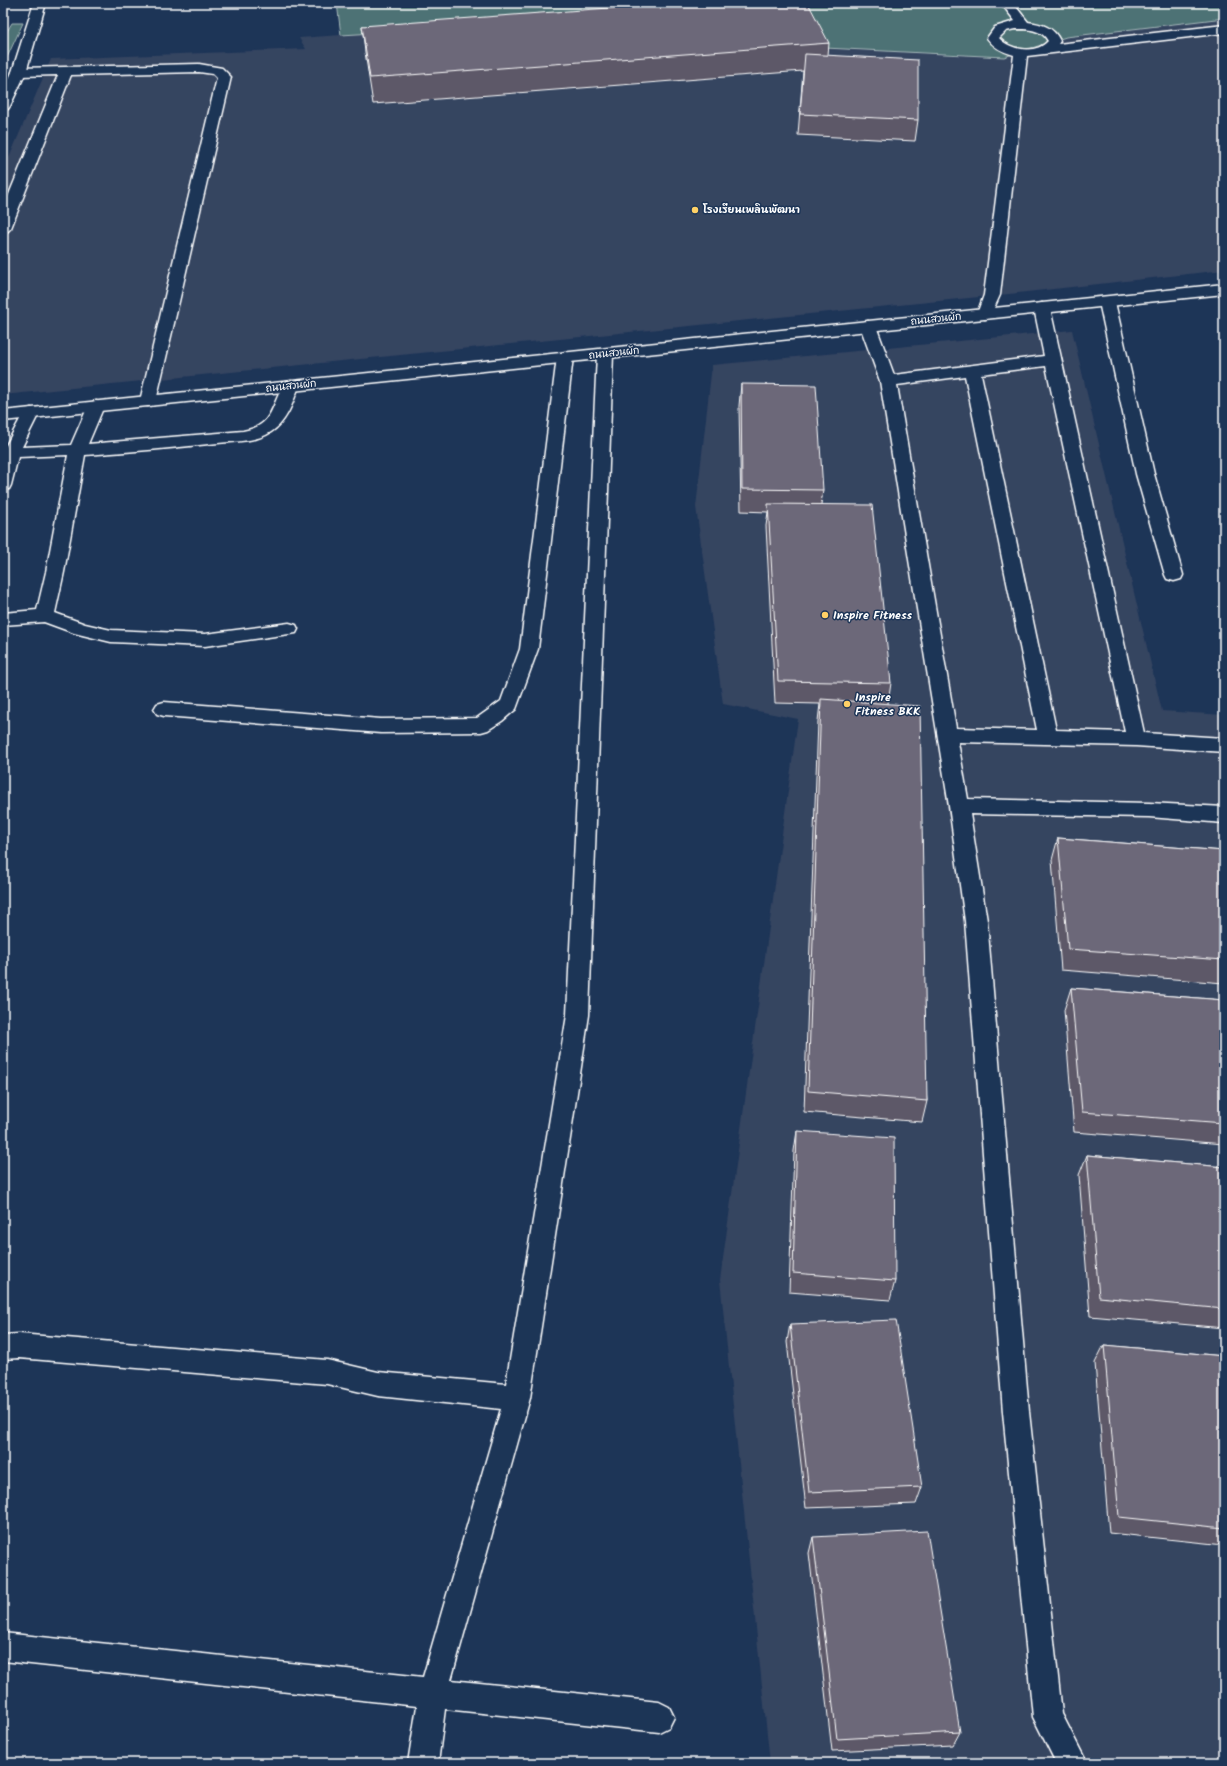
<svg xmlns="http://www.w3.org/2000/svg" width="1227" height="1766" font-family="Kalam,'Playpen Sans Thai',sans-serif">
<rect width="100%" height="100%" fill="#1d3557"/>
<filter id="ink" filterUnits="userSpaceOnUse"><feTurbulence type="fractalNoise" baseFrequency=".025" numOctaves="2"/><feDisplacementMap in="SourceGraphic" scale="8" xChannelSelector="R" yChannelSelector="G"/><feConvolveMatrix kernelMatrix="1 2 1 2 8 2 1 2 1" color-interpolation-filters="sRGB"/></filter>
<g filter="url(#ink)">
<path fill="#354461" d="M 337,3 L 1224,3 L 1224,270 L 1009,294 L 3,395 L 3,172 L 51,59 L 306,49 L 299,38 L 341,35 Z
M 1072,330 L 1162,711 L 1224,715 L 1224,1763 L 770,1763 L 720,1280 L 798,719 L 723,704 L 696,507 L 712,365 Z"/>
<path fill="#4d7274" stroke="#a6b8ba" d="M 337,3 L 731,3 L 736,11 L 341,35 Z
M 736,3 L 1224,3 L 1224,18 L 1066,37 L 1004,57 L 825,48 Z
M 12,23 L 23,23 L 3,66 L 3,38 Z"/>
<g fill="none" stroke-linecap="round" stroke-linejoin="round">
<g stroke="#fff" stroke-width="3">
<path id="lane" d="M 1001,3 L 1013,3 L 1028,22 C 1042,24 1054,27 1060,41 L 1058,44 L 1224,25 L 1224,33 L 1027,56 L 1000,295 L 990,317 L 985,319 L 980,317 L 977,314 L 984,295 L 1014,55 C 1003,52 994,48 987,38 L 995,27 L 1015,21 ZM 1015,29 C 1027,29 1042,29 1048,41 C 1036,55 1010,50 999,38 L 1006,31 Z
M 1042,303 L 1047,305 L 1050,308 L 1144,733 L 1224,738 L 1224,752 L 1136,746 L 958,742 L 968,799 L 1149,803 L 1224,807 L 1224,823 L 1149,817 L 970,814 L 987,921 L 1029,1412 L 1062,1714 L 1087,1763 L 1056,1763 L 1033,1717 L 1003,1412 L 965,921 L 949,806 L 880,381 L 860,326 L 863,323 L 868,321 L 873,323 L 876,326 L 894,375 L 1044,356 L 1034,308 L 1037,305 ZM 1046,366 L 1125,732 L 1056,730 L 981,374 ZM 965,376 L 1037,730 L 956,728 L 897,385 Z
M 605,349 L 611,351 L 613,354 L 589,1015 L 530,1398 L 451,1680 L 659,1702 L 669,1707 L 674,1717 L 669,1727 L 659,1732 L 445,1709 L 438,1763 L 408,1763 L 417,1706 L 3,1661 L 3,1633 L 423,1677 L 501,1409 L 378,1396 L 327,1384 L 19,1358 L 3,1359 L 3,1335 L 19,1334 L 327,1360 L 378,1372 L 506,1384 L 567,1015 L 597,354 L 599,351 Z
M 565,352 L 571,354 L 573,357 L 538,649 L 516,709 L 502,721 L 488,730 L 481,732 L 381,733 L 164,716 L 157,714 L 154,709 L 157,704 L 164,702 L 381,719 L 477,718 L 501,701 L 520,649 L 557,357 L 559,354 Z
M 291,381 L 297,383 L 299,386 C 293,402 287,422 271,432 C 256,442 236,441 218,443 C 174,448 129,452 85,455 L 64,572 L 55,613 L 85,624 L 111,630 L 205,634 L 289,623 L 296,625 L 298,629 L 296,633 L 205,646 L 111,642 L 74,633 L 44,622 L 3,625 L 3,613 L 37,610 L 46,572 L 68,455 L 18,457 L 11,485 L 9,489 L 3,490 L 3,451 L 25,410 L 31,408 L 37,410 L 39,413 L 22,447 L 71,445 L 88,406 L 90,403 L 96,401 L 102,403 L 104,406 L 88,444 L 243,431 C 275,426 271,403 285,383 Z"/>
</g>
<g stroke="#fff" stroke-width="3">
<path id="street" d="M 199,64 L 222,68 L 231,77 L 156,401 L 154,405 L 148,406 L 142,405 L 140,401 L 217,78 L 213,74 L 199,72 L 71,75 L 11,228 L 8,231 L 3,233 L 3,209 L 58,75 L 19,76 L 14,75 L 12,72 L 14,69 L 19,68 Z
M 1107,297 L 1113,299 L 1115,302 L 1154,474 L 1183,575 L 1181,579 L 1174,581 L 1167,579 L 1165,575 L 1136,474 L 1099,302 L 1101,299 Z"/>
</g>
<g stroke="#fff" stroke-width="3">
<path id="secondary" d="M 34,3 L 46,3 L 26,72 L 10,106 L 8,109 L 3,110 L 3,92 L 12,72 Z
M 1224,284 L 1224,294 L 3,421 L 3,411 Z"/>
</g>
<use href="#lane" fill="#1d3557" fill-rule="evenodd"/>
<use href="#street" fill="#1d3557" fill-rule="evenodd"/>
<use href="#secondary" fill="#1d3557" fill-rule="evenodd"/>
</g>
<path fill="#5d5968" stroke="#fff" d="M 362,26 L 829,43 L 828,55 L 918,120 L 915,141 L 798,135 L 803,71 L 373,104 L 365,52 Z
M 741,384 L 823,490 L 821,504 L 891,683 L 888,703 L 927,1101 L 922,1122 L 804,1112 L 818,721 L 820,704 L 775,703 L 766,526 L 768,512 L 741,511 L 739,406 Z
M 1058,838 L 1224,851 L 1224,983 L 1061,970 L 1052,860 Z
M 1071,988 L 1224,1000 L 1224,1144 L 1074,1132 L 1064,1010 Z
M 797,1131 L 895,1281 L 890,1300 L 789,1292 L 794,1151 Z
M 1087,1155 L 1224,1167 L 1224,1328 L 1090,1316 L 1079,1175 Z
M 790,1324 L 922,1487 L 916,1504 L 806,1508 L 787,1342 Z
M 1104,1345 L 1224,1356 L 1224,1545 L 1109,1533 L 1095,1363 Z
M 813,1537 L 960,1732 L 953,1745 L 832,1751 L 809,1553 Z"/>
<path fill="#6c6779" stroke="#fff" d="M 678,3 L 808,3 L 829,43 L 370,78 L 362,26 Z
M 805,54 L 918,60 L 918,120 L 800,114 Z
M 741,384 L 816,385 L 823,490 L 742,489 Z
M 768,504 L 872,505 L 891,683 L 778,681 Z
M 821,699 L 920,706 L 927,1101 L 808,1091 Z
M 1058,838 L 1224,851 L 1224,960 L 1068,949 Z
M 1071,988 L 1224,1000 L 1224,1123 L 1082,1112 Z
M 797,1131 L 894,1138 L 895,1281 L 793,1273 Z
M 1087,1155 L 1224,1167 L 1224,1309 L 1099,1297 Z
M 896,1320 L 922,1487 L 809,1492 L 790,1324 Z
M 1104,1345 L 1224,1356 L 1224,1528 L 1119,1517 Z
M 927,1531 L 960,1732 L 837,1739 L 813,1537 Z"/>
</g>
<g fill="#ffd166" stroke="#1d3557" stroke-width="1.5">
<circle cx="695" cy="210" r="4"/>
<circle cx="825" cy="615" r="4"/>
<circle cx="847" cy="704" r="4"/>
</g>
<g text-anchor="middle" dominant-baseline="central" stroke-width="3" stroke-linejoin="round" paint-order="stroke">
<g font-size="10" font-weight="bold" fill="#fff" stroke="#1d3557" text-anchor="start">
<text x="703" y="210">โรงเรียนเพลินพัฒนา</text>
</g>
<g font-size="10" fill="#fff" stroke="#1d3557">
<text transform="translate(936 319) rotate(-6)">ถนนสวนผัก</text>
<text transform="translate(614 353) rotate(-6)">ถนนสวนผัก</text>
<text transform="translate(291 386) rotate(-6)">ถนนสวนผัก</text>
</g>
<g font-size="12" font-weight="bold" fill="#fff" stroke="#1d3557" text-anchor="start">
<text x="833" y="615">Inspire Fitness</text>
<text x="855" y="697">Inspire<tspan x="855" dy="14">Fitness BKK</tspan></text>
</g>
</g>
<rect width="1227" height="1766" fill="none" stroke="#1d3557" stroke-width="16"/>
<rect x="8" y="8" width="1211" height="1750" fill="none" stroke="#fff" stroke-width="1.5" filter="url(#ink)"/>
</svg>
